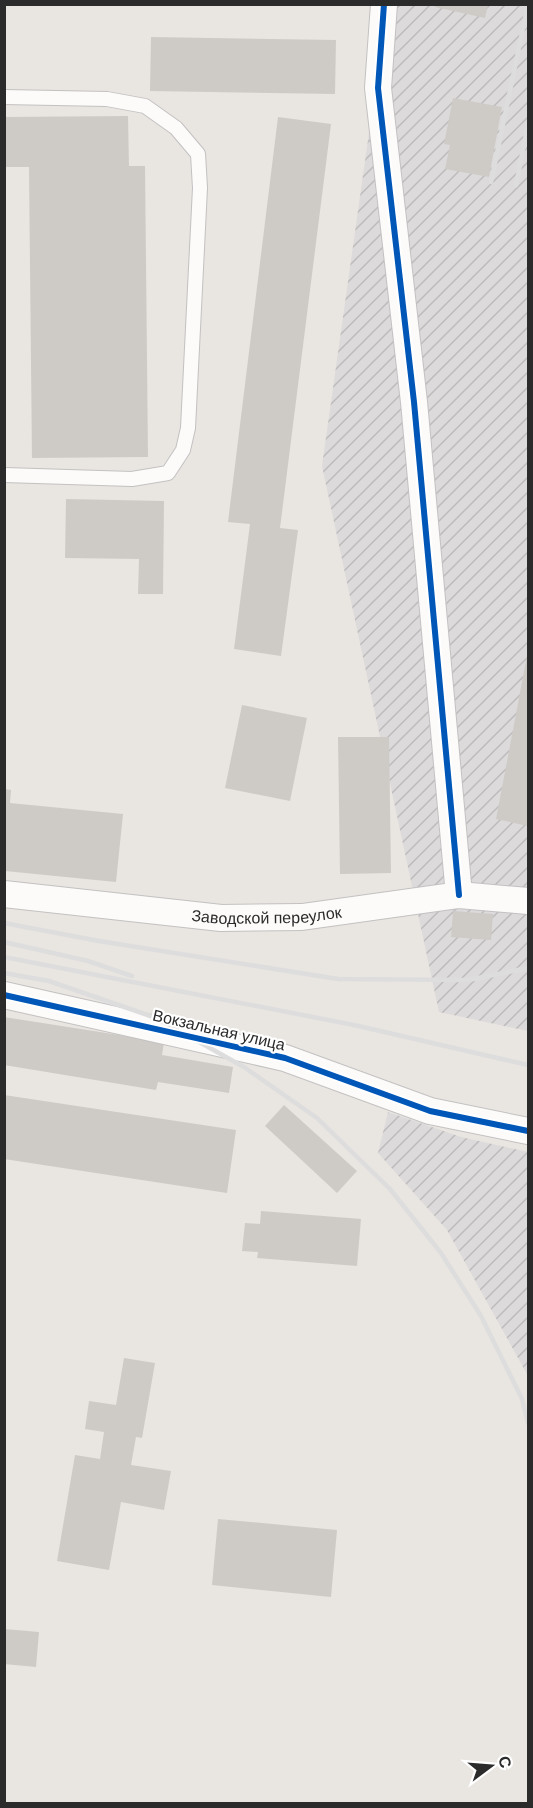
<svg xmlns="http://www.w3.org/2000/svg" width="533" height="1808" font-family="'DM Sans',sans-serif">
<defs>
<pattern id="industrial-furrows" width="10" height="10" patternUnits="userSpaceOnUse" patternTransform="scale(1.5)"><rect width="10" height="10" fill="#dddadc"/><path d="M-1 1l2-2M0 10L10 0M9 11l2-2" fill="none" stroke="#bebbbd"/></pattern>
</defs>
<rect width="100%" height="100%" fill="#e9e5e0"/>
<path fill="url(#industrial-furrows)" d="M 387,5 L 528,5 L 528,1031 L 439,1012 L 322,466 Z
M 388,1112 L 461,1137 L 528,1152 L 528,1376 L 447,1230 L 378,1153 Z"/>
<path fill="#cecbc7" d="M 436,4 L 488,4 L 485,18 L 435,7 Z
M 151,37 L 336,40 L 335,94 L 150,91 Z
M 453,98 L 502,107 L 489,177 L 445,169 L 450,145 L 444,144 Z
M 128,116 L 129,166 L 145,166 L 148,457 L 32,458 L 29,167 L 4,167 L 4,117 Z
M 278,117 L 331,124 L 280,528 L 298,530 L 281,656 L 234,649 L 250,524 L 228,522 Z
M 66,499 L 164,501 L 163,594 L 138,594 L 139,559 L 65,558 Z
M 527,656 L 528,656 L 528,826 L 496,819 Z
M 242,705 L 307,718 L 290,801 L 225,788 Z
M 338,737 L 389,737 L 391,873 L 340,874 Z
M 5,789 L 11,790 L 10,803 L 123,814 L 116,882 L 5,871 Z
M 453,911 L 493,914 L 491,940 L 451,937 Z
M 4,1017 L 164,1042 L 162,1055 L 233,1067 L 229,1093 L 158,1082 L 156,1090 L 4,1065 Z
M 4,1095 L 236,1130 L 227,1193 L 4,1159 Z
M 284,1105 L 357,1171 L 337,1193 L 265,1126 Z
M 261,1211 L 361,1219 L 357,1266 L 257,1258 L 258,1252 L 242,1251 L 245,1223 L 260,1224 Z
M 124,1358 L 155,1363 L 142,1438 L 136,1437 L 131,1465 L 171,1471 L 164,1510 L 121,1502 L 109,1570 L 57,1561 L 75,1455 L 100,1459 L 104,1432 L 85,1429 L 89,1401 L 116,1405 Z
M 218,1519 L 337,1530 L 331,1597 L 212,1585 Z
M 4,1629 L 39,1632 L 36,1667 L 4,1664 Z"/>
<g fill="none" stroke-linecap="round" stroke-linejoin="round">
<g stroke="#c3c1c2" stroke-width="16">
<path id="service" d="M 4,97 L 107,99 L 145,106 L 176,128 L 198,154 L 200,188 L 188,428 L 183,450 L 168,473 L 132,479 L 4,475"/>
</g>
<g stroke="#c3c1c2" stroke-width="28">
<g id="minor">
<path d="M 384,4 L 378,88 L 414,402 L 459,895"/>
<path id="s1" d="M 4,894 L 221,918 L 302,917 L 459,895 L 528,901"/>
<path d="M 4,995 L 285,1058 L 430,1111 L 528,1131"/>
</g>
</g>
<use href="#service" stroke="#fcfbfa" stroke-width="14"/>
<use href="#minor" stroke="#fcfbfa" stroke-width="26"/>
<path stroke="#deddde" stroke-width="4.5" d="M 491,182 L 528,4
M 516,185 L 528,124
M 4,923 L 99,941 L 338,979 L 468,980 L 528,968
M 4,942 L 88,961 L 132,976
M 4,957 L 354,1025 L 528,1065
M 4,973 L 49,981 L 156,1018 L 244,1067 L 317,1118 L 390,1189 L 441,1253 L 481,1316 L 522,1399 L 528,1423"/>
<g stroke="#fff" stroke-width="10">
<path id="cycleway" d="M 384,4 L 378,88 L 414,402 L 459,895
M 4,995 L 285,1058 L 430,1111 L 528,1131"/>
</g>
<use href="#cycleway" stroke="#0057b8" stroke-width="6"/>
</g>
<g text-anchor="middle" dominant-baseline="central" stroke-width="4.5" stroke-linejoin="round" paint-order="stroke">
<g font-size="16" fill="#2b2b2b" stroke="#fff">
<text stroke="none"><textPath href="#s1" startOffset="264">Заводской переулок</textPath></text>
<text transform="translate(219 1030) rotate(13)">Вокзальная улица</text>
</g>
</g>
<rect width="533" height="1808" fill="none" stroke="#2b2b2b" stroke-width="12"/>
<g transform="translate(491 1766) rotate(74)" stroke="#ffffff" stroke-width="4.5" paint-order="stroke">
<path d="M0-4.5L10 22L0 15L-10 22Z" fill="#2b2b2b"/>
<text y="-9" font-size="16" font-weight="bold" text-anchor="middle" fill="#2b2b2b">С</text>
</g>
</svg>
